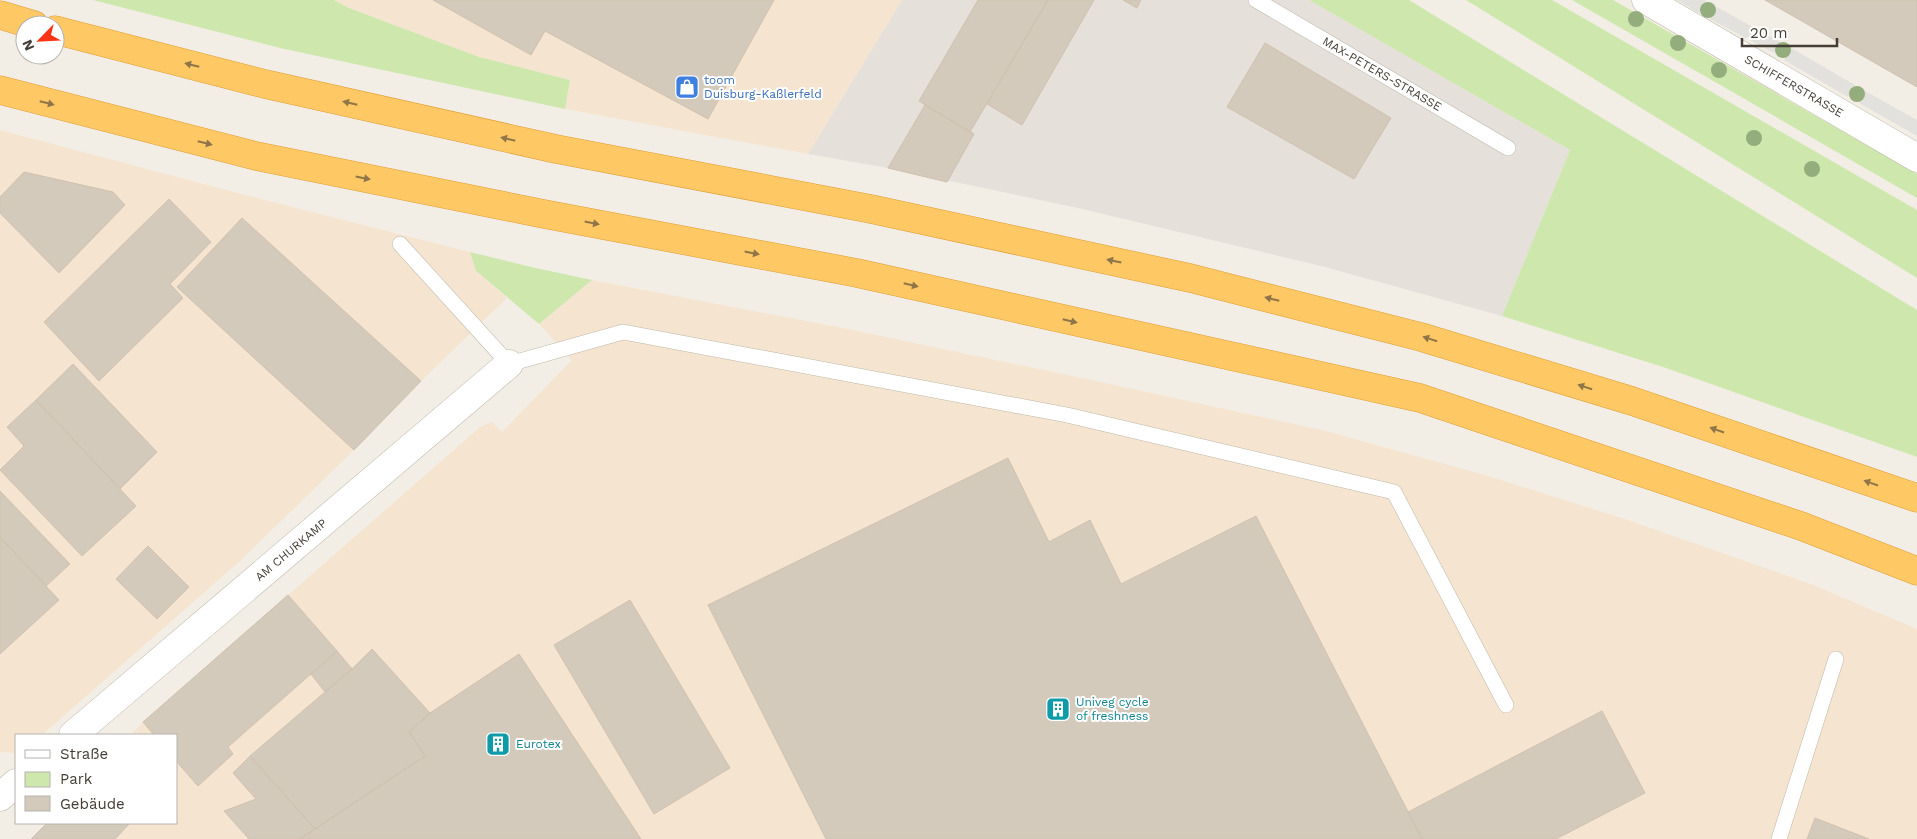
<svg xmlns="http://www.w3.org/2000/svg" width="1917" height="839" font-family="'Work Sans',sans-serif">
<rect width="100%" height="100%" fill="#f3eee5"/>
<path fill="#f5e5d0" d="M 334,0 L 902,0 L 808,154 L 565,109 L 570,80 L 479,57 L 349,8 Z
M 0,130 L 249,196 L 470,252 L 476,271 L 507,298 L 421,381 L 354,450 L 240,561 L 42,735 L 16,735 L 16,753 L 0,752 Z
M 592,280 L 848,329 L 1096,381 L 1326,431 L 1488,476 L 1628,520 L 1811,584 L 1917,629 L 1917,839 L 31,839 L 47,823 L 176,823 L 176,735 L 131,735 L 143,722 L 480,427 L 492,422 L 502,432 L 572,360 L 539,324 Z"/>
<path fill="#e5e0da" d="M 902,0 L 1309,0 L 1570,150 L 1502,316 L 1325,267 L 1078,208 L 888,168 L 808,154 Z"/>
<path fill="#cee7ad" d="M 93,0 L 334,0 L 349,8 L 479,57 L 570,80 L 565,109 L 280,48 Z
M 1309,0 L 1409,0 L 1917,310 L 1917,457 L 1666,368 L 1502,316 L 1570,150 Z
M 1466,0 L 1552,0 L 1917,210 L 1917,278 Z
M 1572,0 L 1613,0 L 1917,174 L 1917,198 Z
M 470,252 L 531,267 L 592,280 L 539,324 L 476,271 Z"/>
<path fill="#e3e1dd" d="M 1677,0 L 1704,0 L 1706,1 L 1699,13 Z
M 1717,7 L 1780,42 L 1774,53 L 1710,19 Z
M 1791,48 L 1855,85 L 1848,97 L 1784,60 Z
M 1865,91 L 1917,120 L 1917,136 L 1859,103 Z"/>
<path fill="#d4cabb" stroke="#cfc1ae" d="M 433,0 L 774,0 L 708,119 L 545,31 L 531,55 Z
M 978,0 L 1048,0 L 970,132 L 919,101 Z
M 1048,0 L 1094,0 L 1022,125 L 987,104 Z
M 1123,0 L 1141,0 L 1137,8 Z
M 1765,0 L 1917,0 L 1917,87 Z
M 1265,43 L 1391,118 L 1354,179 L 1227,107 Z
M 925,105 L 974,134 L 947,182 L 888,168 Z
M 24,172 L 113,192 L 125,205 L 59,273 L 0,213 L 0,197 Z
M 169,199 L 211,242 L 170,284 L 183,298 L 99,381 L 44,322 Z
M 242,218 L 421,381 L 354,450 L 177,287 Z
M 73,364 L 157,452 L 120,489 L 36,400 Z
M 36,400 L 136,506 L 82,556 L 0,470 L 24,446 L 7,427 Z
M 1008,458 L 1049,542 L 1090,520 L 1121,584 L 1256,516 L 1422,839 L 826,839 L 708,605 Z
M 0,491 L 70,564 L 46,586 L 0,537 Z
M 0,537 L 59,600 L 0,654 Z
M 148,546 L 189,587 L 157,619 L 116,579 Z
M 288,595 L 337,651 L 228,747 L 233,754 L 198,786 L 176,761 L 176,735 L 154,735 L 143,722 Z
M 630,600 L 730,768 L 654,814 L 554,645 Z
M 372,649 L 430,713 L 409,732 L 425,756 L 315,829 L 250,756 L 352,669 Z
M 337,651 L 352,669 L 325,692 L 311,674 Z
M 519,654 L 641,839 L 300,839 L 425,756 L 409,732 L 430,713 Z
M 1602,711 L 1645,793 L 1556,839 L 1422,839 L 1408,812 Z
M 250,756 L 315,829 L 300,839 L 249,839 L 224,811 L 256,799 L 233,773 Z
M 1815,818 L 1869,839 L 1807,839 Z
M 47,823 L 130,823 L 115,839 L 31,839 Z"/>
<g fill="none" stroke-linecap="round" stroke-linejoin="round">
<g stroke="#beb6a8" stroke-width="16">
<path id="service" d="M 1256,0 L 1508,148
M 400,244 L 509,364 L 623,332 L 1067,415 L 1394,492 L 1506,705
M 1779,839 L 1836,659"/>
</g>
<g stroke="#beb6a8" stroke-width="29">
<path id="minor" d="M 73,735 L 509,364
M 0,797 L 16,783"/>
</g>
<g stroke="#beb6a8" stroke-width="29">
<path id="tertiary" d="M 1646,0 L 1917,158"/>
</g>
<g stroke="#dd9c34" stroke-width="29">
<path id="motorway" d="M 0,15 L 34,25
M 55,30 L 265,84 L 556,149 L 871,209 L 1190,278 L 1421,337 L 1632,401 L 1917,498
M 0,90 L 256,156 L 544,214 L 857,273 L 1420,398 L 1801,526 L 1917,571"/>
</g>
<use href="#service" stroke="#fff" stroke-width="15"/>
<use href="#minor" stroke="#fff" stroke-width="28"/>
<use href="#tertiary" stroke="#fff" stroke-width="28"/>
<use href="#motorway" stroke="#fec865" stroke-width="28"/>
</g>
<g fill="#94ad7d">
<circle cx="1708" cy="10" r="8"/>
<circle cx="1636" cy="19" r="8"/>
<circle cx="1678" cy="43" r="8"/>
<circle cx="1783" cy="50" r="8"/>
<circle cx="1719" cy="70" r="8"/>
<circle cx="1857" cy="94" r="8"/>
<circle cx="1754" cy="138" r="8"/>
<circle cx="1812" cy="169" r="8"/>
</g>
<defs><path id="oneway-solid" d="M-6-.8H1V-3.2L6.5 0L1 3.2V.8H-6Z" transform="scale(1.25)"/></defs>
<g fill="#8f7548">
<use href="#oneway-solid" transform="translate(192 65) rotate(-166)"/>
<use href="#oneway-solid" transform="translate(47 103) rotate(14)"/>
<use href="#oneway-solid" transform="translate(350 103) rotate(-167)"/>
<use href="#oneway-solid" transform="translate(508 139) rotate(-167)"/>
<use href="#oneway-solid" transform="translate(205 143) rotate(14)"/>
<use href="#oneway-solid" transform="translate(363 178) rotate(11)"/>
<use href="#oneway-solid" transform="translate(592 223) rotate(11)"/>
<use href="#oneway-solid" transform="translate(752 253) rotate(11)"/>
<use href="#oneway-solid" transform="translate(1114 261) rotate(-168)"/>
<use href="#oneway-solid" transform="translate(911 285) rotate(13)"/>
<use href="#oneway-solid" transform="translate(1272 299) rotate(-166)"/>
<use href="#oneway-solid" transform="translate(1070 321) rotate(13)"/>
<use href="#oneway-solid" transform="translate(1430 339) rotate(-163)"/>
<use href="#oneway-solid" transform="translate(1585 387) rotate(-163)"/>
<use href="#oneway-solid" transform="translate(1717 430) rotate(-161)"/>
<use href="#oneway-solid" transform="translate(1871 483) rotate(-161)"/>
</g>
<defs>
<g id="shop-square" transform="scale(1.25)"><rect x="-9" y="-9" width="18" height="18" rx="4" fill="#3f7fe0" stroke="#fff"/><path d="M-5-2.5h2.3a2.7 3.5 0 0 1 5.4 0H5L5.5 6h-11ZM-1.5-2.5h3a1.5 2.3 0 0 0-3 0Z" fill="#fff"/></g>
<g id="building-square" transform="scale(1.25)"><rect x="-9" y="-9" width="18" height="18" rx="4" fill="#0f9aa8" stroke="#fff"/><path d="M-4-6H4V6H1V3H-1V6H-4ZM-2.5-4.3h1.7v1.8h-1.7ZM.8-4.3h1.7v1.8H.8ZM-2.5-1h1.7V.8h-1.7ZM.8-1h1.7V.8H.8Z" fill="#fff"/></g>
</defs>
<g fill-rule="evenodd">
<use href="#shop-square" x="687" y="87"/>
<use href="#building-square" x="1058" y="709"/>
<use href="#building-square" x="498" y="744"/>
</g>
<g text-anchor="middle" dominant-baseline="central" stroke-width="4" stroke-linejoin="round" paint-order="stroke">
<g font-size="12" fill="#453e35" stroke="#fff">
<text transform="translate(1382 74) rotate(30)">MAX-PETERS-STRASSE</text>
<text transform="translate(1794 86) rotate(30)">SCHIFFERSTRASSE</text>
<text transform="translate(291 550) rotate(-40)">AM CHURKAMP</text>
</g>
<g font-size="12" fill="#366cbe" stroke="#fff" text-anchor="start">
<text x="704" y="80">toom<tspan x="704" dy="14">Duisburg-Kaßlerfeld</tspan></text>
</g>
<g font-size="12" fill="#0d838f" stroke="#fff" text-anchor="start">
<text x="1076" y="702">Univeg cycle<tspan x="1076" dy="14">of freshness</tspan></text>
<text x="516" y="744">Eurotex</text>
</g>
</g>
<rect x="15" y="734" width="162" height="90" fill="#ffffff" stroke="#b5b2ae"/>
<rect x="25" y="750" width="25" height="8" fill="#ffffff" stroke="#b5b2ae"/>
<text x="60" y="759" font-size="15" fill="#453e35">Straße</text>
<rect x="25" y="772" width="25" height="15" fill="#cee7ad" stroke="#b5b2ae"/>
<text x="60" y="784" font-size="15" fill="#453e35">Park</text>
<rect x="25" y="796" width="25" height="15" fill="#d4cabb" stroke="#b5b2ae"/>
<text x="60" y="809" font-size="15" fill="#453e35">Gebäude</text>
<g transform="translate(40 40) rotate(246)"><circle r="24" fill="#ffffff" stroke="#b5b2ae"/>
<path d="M0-4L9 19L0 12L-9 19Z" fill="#fa3315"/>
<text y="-8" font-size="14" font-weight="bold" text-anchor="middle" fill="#453e35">N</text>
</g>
<path d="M1742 38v8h95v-8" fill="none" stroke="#453e35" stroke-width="2.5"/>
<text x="1750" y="38" font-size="15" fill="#453e35" stroke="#ffffff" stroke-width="4" paint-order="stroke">20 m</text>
</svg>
